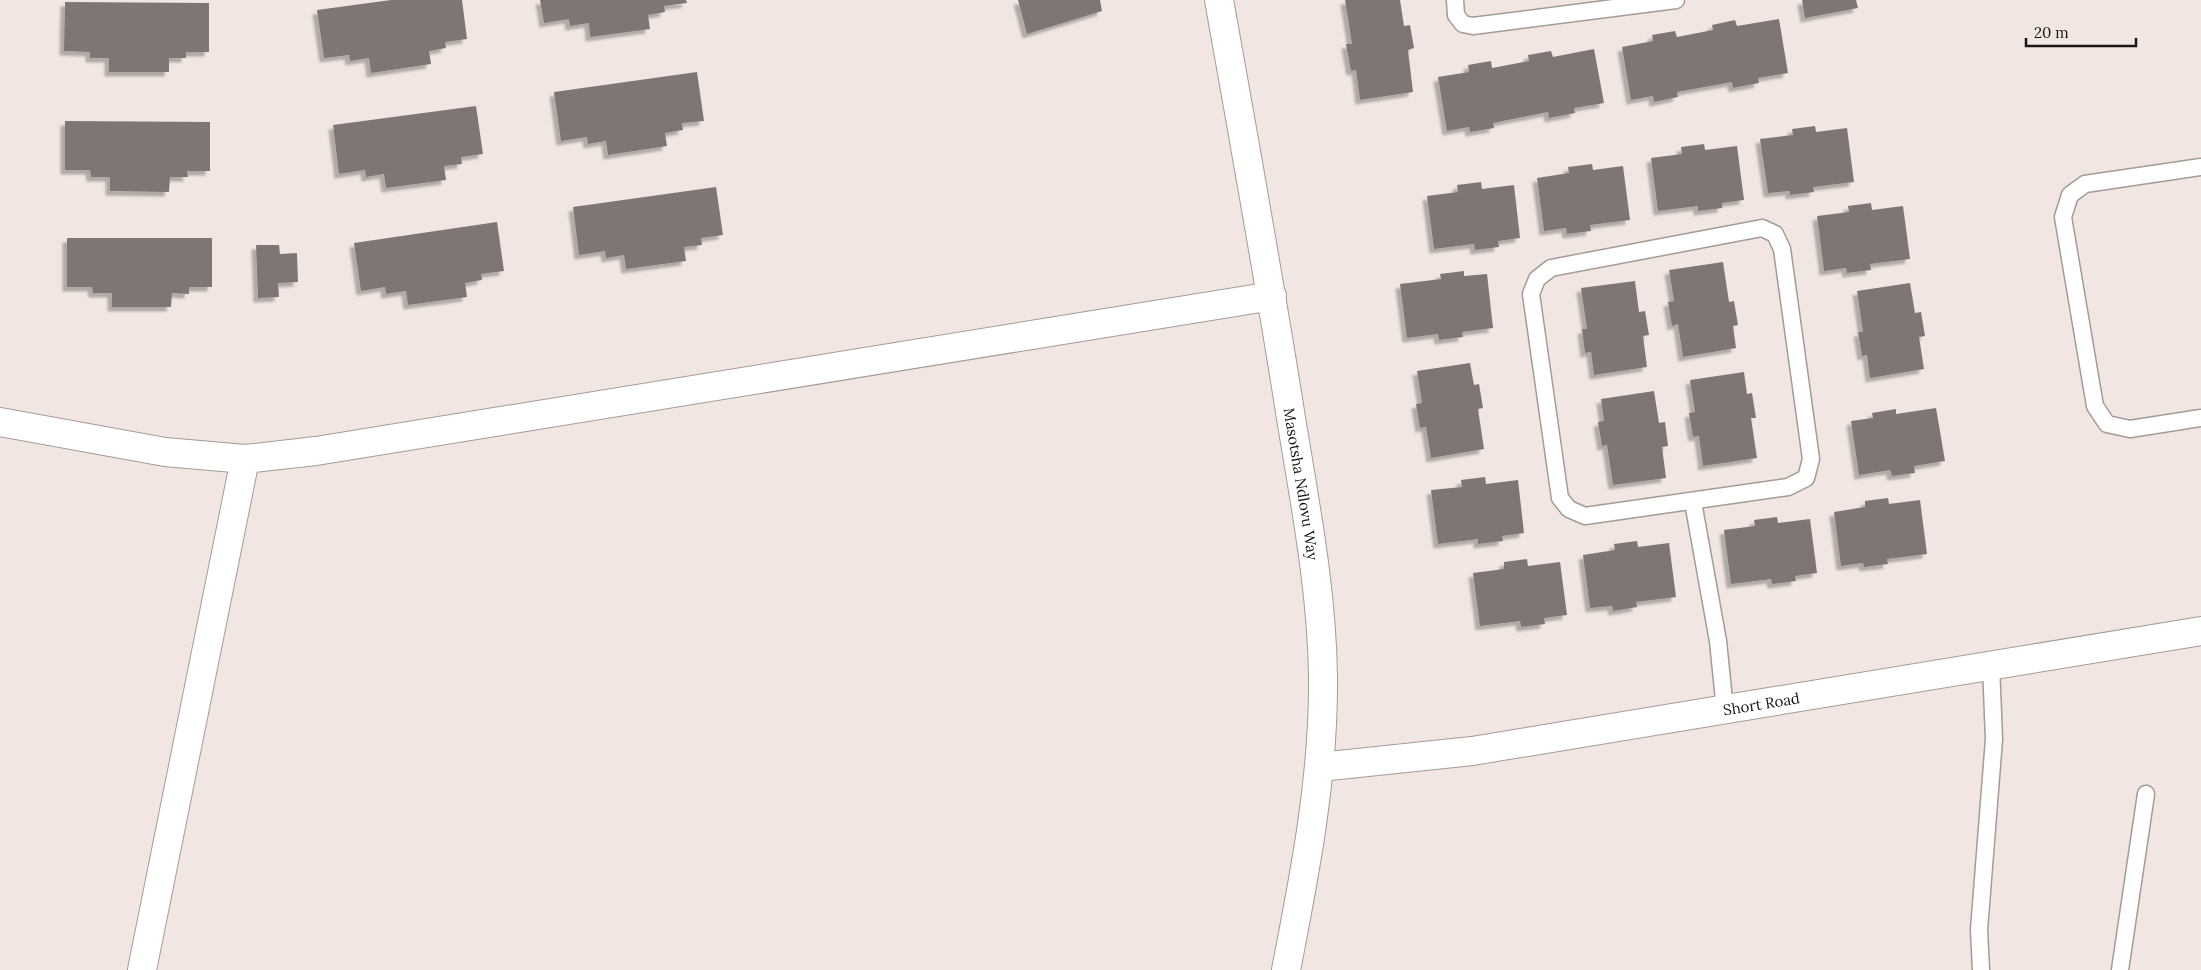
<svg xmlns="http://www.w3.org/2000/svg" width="2201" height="970" font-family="Lora,serif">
<defs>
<filter id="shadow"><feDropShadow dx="-4.5" dy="4.5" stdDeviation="1" flood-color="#0004"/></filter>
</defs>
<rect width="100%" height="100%" fill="#f1e6e1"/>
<path fill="#807575" filter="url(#shadow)" d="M 391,0 L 462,0 L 467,39 L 445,42 L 446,48 L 429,51 L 431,64 L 371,73 L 369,58 L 350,61 L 349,55 L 324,58 L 317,10 Z
M 540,0 L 686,0 L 687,3 L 664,6 L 665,12 L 648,15 L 650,29 L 590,37 L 589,23 L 570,26 L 569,19 L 544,23 Z
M 1018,0 L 1100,0 L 1102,11 L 1027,34 Z
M 1345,0 L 1400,0 L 1404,26 L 1410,25 L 1414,48 L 1408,50 L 1413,92 L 1360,100 L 1356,70 L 1351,71 L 1346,44 L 1352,44 Z
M 1802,0 L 1856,0 L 1858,8 L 1805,18 Z
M 65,2 L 209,3 L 209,52 L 186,52 L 186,58 L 169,58 L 169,72 L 109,72 L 109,58 L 90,58 L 90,52 L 64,51 Z
M 1779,19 L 1788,73 L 1758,78 L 1759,83 L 1733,88 L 1732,82 L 1677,92 L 1678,97 L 1654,102 L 1653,96 L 1631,100 L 1622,47 L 1653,41 L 1652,35 L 1675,31 L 1677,37 L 1713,30 L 1712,25 L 1735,20 L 1737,26 Z
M 1594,49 L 1604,103 L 1574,108 L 1575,113 L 1549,118 L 1548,112 L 1493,123 L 1494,128 L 1470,132 L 1469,127 L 1447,131 L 1438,77 L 1469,72 L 1468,65 L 1491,61 L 1492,68 L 1529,61 L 1528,55 L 1551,51 L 1553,57 Z
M 697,72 L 704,121 L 682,123 L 683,130 L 665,133 L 667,146 L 608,155 L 606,141 L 588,144 L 587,137 L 561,141 L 554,92 Z
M 476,106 L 483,154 L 461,157 L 462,164 L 444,166 L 446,180 L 386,188 L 384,174 L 366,177 L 365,170 L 339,174 L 333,125 Z
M 65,121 L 210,122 L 210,171 L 187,171 L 188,177 L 170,177 L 169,192 L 110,191 L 110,177 L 91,177 L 90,170 L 65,170 Z
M 1815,126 L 1816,132 L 1847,128 L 1854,182 L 1813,187 L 1814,192 L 1790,195 L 1790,191 L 1768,193 L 1760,139 L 1793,135 L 1792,129 Z
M 1704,144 L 1705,150 L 1737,146 L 1744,200 L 1722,203 L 1722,208 L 1698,211 L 1698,206 L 1658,211 L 1651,158 L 1682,154 L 1681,147 Z
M 1592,164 L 1593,170 L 1623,166 L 1630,220 L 1590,225 L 1591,231 L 1567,234 L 1566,228 L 1544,231 L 1537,178 L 1569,173 L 1568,167 Z
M 1481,182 L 1482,189 L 1514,185 L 1520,238 L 1498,241 L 1499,247 L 1475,250 L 1474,244 L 1434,249 L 1427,196 L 1458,192 L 1457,185 Z
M 716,187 L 723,235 L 701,238 L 702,245 L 684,247 L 686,261 L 626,269 L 624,255 L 606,258 L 605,251 L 579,255 L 573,207 Z
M 1871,203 L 1872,210 L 1903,206 L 1910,259 L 1870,264 L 1871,270 L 1847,273 L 1846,268 L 1824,271 L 1817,216 L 1849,212 L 1848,206 Z
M 497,222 L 504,271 L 481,274 L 482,280 L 465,283 L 467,297 L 408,305 L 406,291 L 386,294 L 385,287 L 361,291 L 354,243 Z
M 67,238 L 212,238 L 212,287 L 189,287 L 189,294 L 172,293 L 171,307 L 112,307 L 112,293 L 93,293 L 92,287 L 67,287 Z
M 256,245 L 279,245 L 280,254 L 297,253 L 298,282 L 278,283 L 279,297 L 258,298 Z
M 1723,262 L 1729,302 L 1734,301 L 1738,325 L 1733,326 L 1736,348 L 1683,357 L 1678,324 L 1672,326 L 1668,302 L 1674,301 L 1669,270 Z
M 1464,271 L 1464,276 L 1487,274 L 1493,328 L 1462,332 L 1463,337 L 1439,340 L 1438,334 L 1407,338 L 1400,284 L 1441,279 L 1440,274 Z
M 1635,281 L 1639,312 L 1645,311 L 1649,335 L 1643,336 L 1647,367 L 1594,375 L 1591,352 L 1585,353 L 1582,329 L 1587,329 L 1581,288 Z
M 1910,283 L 1915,313 L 1921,312 L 1925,336 L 1919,337 L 1924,369 L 1870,378 L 1867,355 L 1862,356 L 1858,332 L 1863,332 L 1857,291 Z
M 1470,363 L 1474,385 L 1479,384 L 1483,408 L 1478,409 L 1484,449 L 1431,458 L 1426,427 L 1420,428 L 1416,404 L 1422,403 L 1417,371 Z
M 1744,372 L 1747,394 L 1752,393 L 1756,418 L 1751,418 L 1757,458 L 1703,466 L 1699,436 L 1693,437 L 1689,413 L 1695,412 L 1690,380 Z
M 1654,391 L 1659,423 L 1665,422 L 1668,446 L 1662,447 L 1666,478 L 1613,485 L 1607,445 L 1602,446 L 1598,422 L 1604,421 L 1601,399 Z
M 1936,408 L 1945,461 L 1914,466 L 1915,473 L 1892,476 L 1890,470 L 1859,475 L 1851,421 L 1873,418 L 1872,413 L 1896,409 L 1896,414 Z
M 1485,477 L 1486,484 L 1518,480 L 1524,533 L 1502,536 L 1503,541 L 1478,544 L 1478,539 L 1438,544 L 1431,490 L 1462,487 L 1461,480 Z
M 1888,498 L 1889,504 L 1920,500 L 1927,554 L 1887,559 L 1888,564 L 1864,567 L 1863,563 L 1841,566 L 1834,512 L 1865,507 L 1865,501 Z
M 1777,517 L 1778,523 L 1810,519 L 1817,573 L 1795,576 L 1796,581 L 1772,584 L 1771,579 L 1731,584 L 1724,530 L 1755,526 L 1754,520 Z
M 1637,541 L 1638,547 L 1669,543 L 1676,597 L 1636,602 L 1637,607 L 1613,611 L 1612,606 L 1590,608 L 1583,555 L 1615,550 L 1614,544 Z
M 1527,559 L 1528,566 L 1560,562 L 1567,615 L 1544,618 L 1545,624 L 1521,627 L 1520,621 L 1480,626 L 1473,573 L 1504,569 L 1504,562 Z"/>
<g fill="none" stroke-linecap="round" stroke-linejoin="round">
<g stroke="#a59b96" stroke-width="19">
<path id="lane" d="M 1455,0 L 1456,15 L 1463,24 L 1473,26 L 1676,0
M 2201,167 L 2085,184 L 2070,195 L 2063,217 L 2095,406 L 2107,424 L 2130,429 L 2201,418
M 1762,228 L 1775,234 L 1782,249 L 1811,459 L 1806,478 L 1788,487 L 1585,516 L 1569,509 L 1560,498 L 1531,294 L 1537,279 L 1551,268 Z
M 1693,502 L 1718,641 L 1725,710
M 1981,970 L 1979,930 L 1994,739 L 1991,665
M 2120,970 L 2146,794"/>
</g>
<g stroke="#a59b96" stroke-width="30">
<g id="street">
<path d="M 0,422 L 165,452 L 245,459 L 316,451 L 1272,296"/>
<path id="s1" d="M 1320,767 L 1472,751 L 2201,631"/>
<path d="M 142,970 L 245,459"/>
</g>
</g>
<g stroke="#a59b96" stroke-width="30">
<g id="secondary">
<path id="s2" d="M 1219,0 C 1244,139 1269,278 1291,418 C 1305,504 1322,590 1323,677 C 1324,776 1305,873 1286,970"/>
</g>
</g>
<use href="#lane" stroke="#fff" stroke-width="16"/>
<use href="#street" stroke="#fff" stroke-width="28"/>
<use href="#secondary" stroke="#fff" stroke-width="28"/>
</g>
<g text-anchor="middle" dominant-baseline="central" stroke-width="4" stroke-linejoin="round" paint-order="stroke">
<g font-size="15" fill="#1a1615" stroke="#f1e6e1">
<text stroke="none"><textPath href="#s2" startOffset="491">Masotsha Ndlovu Way</textPath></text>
<text stroke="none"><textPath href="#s1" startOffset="446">Short Road</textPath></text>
</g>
</g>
<path d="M2026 38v8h110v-8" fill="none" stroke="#1a1615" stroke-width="2.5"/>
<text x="2034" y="38" font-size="15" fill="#1a1615" stroke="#f1e6e1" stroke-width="4" paint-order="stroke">20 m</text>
</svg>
